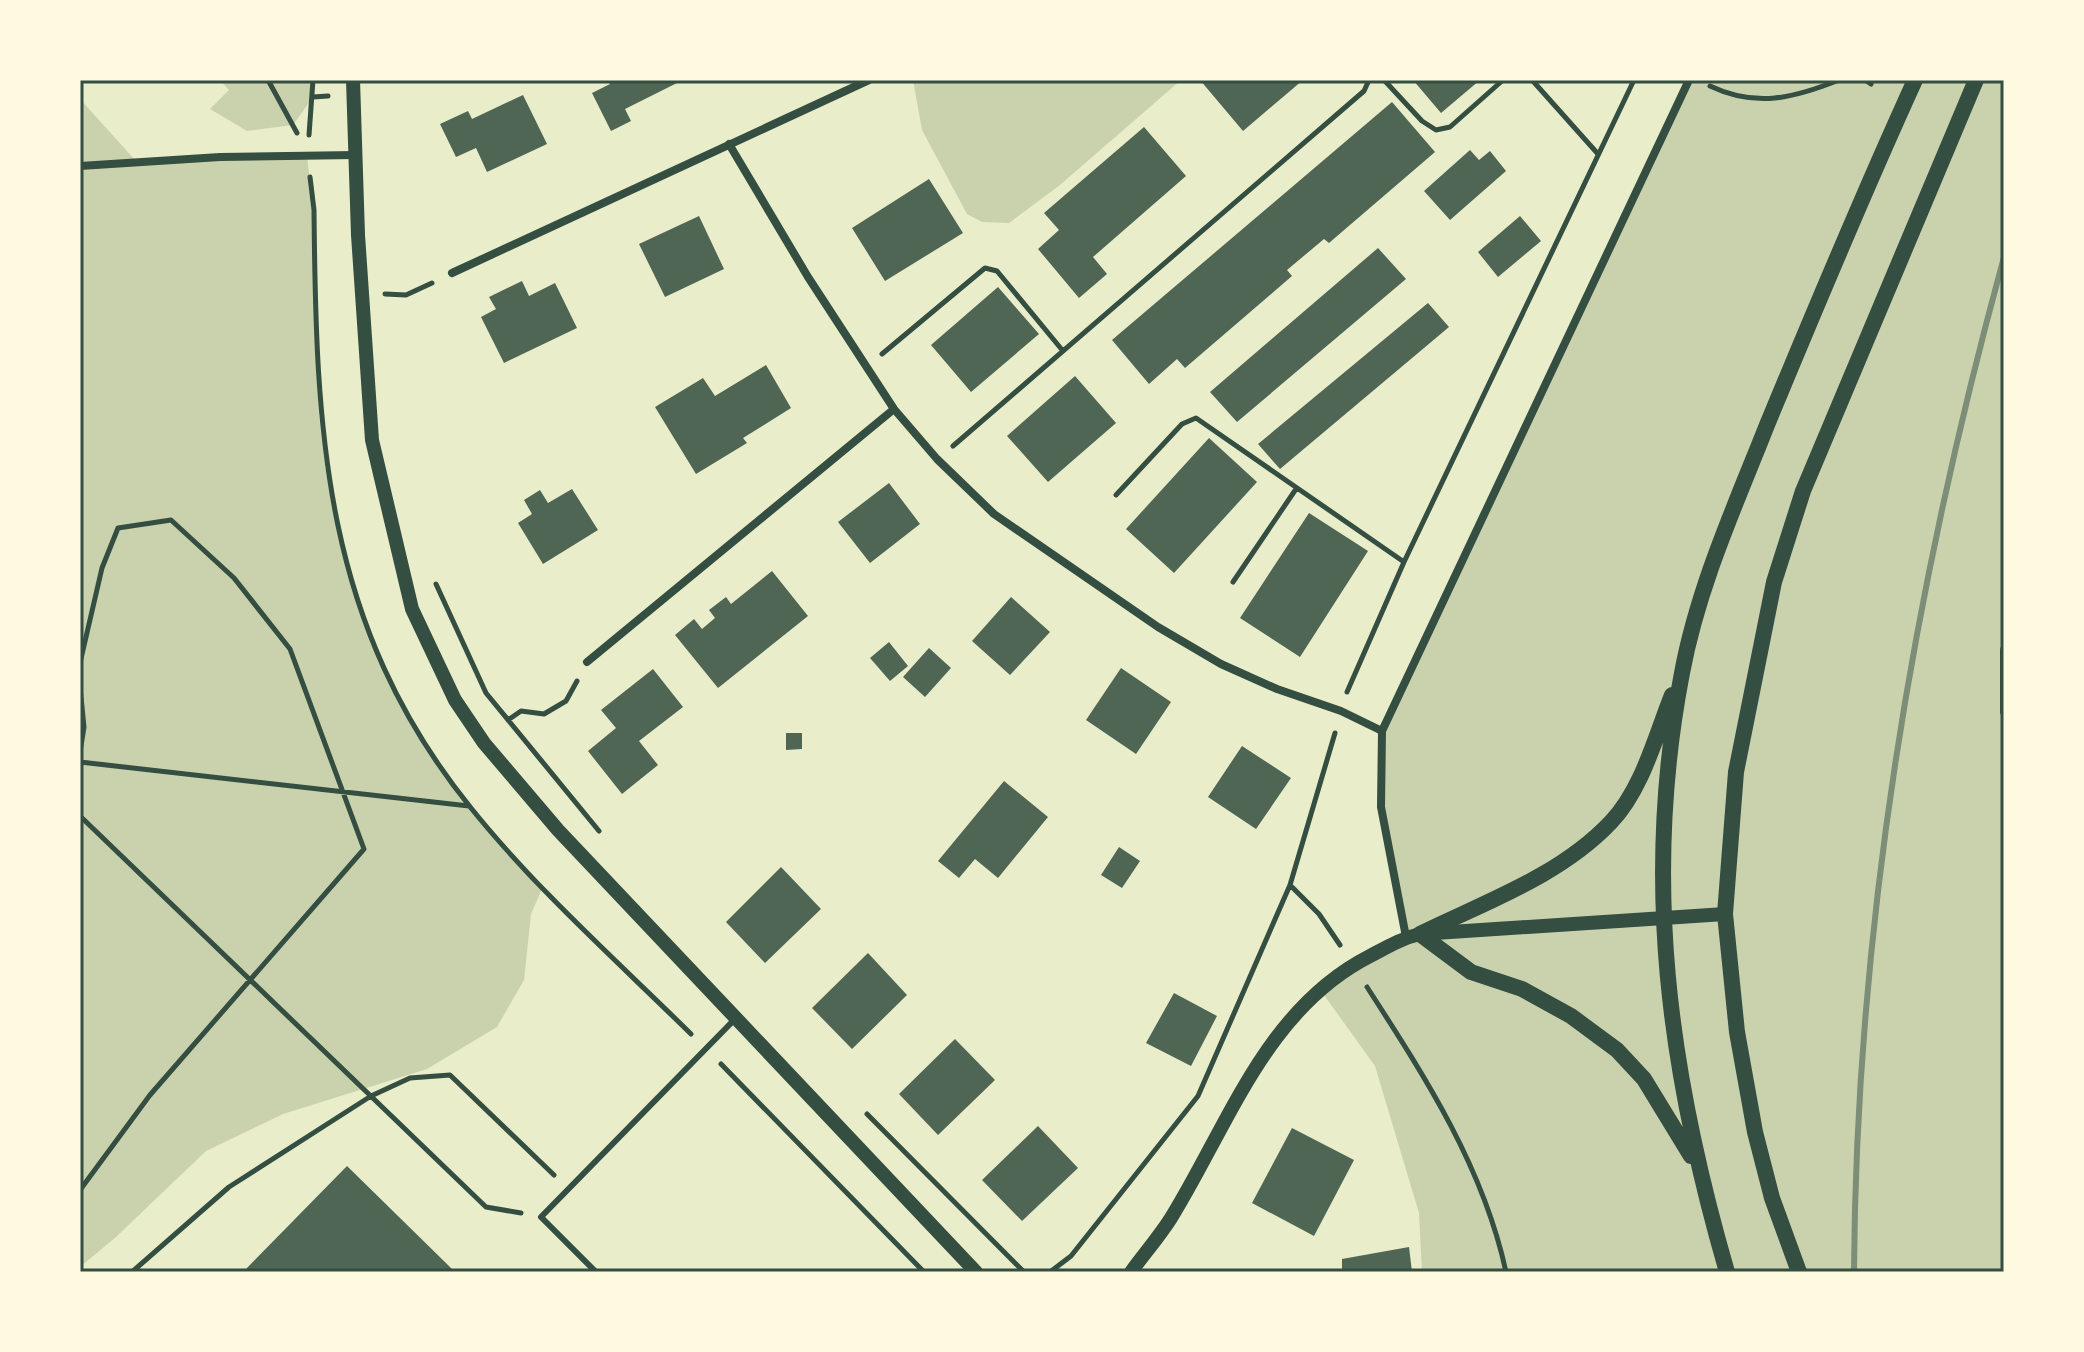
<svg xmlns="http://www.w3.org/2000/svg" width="2084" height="1352" font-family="Commissioner,sans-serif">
<rect width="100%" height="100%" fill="#e9edc9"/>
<path fill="#cad2ad" d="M 220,80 L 313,80 L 313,97 L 293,125 L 247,131 L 210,109 L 229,90 Z
M 913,80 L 1181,80 L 1060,185 L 1009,223 L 982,222 L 967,214 L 922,130 Z
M 1689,80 L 2004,80 L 2004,1272 L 1422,1272 L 1419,1213 L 1375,1066 L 1319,988 L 1406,937 L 1381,807 L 1382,731 Z
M 80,99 L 136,161 L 307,156 C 320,248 311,342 321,435 C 333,538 363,637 414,727 C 448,787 497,838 542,889 L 531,914 L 524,980 L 497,1027 L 427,1069 L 283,1114 L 206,1151 L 116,1237 L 80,1267 Z"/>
<path fill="#4f6655" d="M 608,80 L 675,80 L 677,83 L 625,109 L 631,121 L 611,131 L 592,93 L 610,84 Z
M 1200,80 L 1303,80 L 1243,131 Z
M 1413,80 L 1480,80 L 1441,113 Z
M 523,95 L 547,144 L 487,172 L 476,148 L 456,157 L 440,124 L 468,111 L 472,119 Z
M 1392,102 L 1435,152 L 1329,243 L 1324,239 L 1287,270 L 1292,276 L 1185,368 L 1177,359 L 1149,384 L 1112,340 Z
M 1144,127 L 1186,176 L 1093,257 L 1107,274 L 1079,298 L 1038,249 L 1059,230 L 1044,213 Z
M 1470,150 L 1479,160 L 1490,151 L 1506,171 L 1450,220 L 1424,191 Z
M 929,179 L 963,233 L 885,281 L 852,228 Z
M 699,216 L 724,269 L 665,297 L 639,244 Z
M 1520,216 L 1541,241 L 1498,277 L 1478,252 Z
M 1378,248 L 1406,279 L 1237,422 L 1210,392 Z
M 522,281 L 529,296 L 555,283 L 577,328 L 504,363 L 481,317 L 496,309 L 489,297 Z
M 998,287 L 1039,334 L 971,392 L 931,345 Z
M 1428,303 L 1449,327 L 1280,469 L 1258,444 Z
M 766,365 L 791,408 L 743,438 L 747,443 L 696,474 L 655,407 L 703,378 L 715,396 Z
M 1075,376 L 1116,423 L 1048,482 L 1007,436 Z
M 1209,438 L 1257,482 L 1174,573 L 1126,529 Z
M 889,483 L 920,524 L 870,563 L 838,522 Z
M 572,489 L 598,530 L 543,564 L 518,523 L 532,514 L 524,500 L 540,490 L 548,503 Z
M 1309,513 L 1368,551 L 1300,657 L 1240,618 Z
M 772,571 L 808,616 L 718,688 L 675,635 L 694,619 L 702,629 L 715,618 L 709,610 L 726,597 L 731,604 Z
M 1011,597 L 1050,632 L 1010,675 L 972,641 Z
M 889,642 L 908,666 L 890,681 L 870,658 Z
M 929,648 L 951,668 L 925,697 L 903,677 Z
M 1121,668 L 1171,702 L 1136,754 L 1086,720 Z
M 653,669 L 683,707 L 639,741 L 658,765 L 622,794 L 588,751 L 616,728 L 601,710 Z
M 786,733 L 802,733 L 802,749 L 786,750 Z
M 1242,746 L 1291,778 L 1256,829 L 1208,797 Z
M 1004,781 L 1048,817 L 998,878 L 975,859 L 959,878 L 938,861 Z
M 1119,847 L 1140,861 L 1122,888 L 1101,875 Z
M 781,867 L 821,909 L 765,963 L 726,922 Z
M 868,953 L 907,995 L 852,1049 L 812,1008 Z
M 1174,993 L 1217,1016 L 1191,1066 L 1146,1043 Z
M 955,1039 L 995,1080 L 938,1135 L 899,1094 Z
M 1038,1126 L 1078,1168 L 1022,1221 L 982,1180 Z
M 1292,1128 L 1354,1160 L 1314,1236 L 1252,1203 Z
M 347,1166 L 450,1267 L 455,1272 L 243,1272 Z
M 1409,1247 L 1412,1272 L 1342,1272 L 1342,1259 Z"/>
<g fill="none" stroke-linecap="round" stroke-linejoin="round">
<path stroke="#344e41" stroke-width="5" d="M 268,80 L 297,133
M 1384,80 L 1422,121 L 1436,130 L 1450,127 L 1503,80
M 1532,80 L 1598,154
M 1865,80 L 1871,84
M 1710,86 C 1756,108 1794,98 1839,80
M 313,97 L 328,96
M 309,135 L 313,80
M 310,177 L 314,210 C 316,434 323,625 471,808 C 537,890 616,960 691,1034
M 385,294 L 406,295 L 432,283
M 882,354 L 985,268 L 997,271 L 1063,351
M 953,446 L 1364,91 L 1369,80
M 1116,495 L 1182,424 L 1196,418 L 1404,562
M 1233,582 L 1296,489
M 436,584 L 486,693 L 599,831
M 80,663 L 102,568 L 118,528 L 171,520 L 234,578 L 290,649 L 364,849 L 150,1095 L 80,1190
M 80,687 L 84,727 L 80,752
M 1347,692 L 1404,562 L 1634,80
M 508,720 L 521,711 L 544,714 L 566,701 L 577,681
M 1335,733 L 1290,885 L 1319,914 L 1340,945
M 80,762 L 469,806
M 80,816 L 486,1207 L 521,1213
M 1367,987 C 1425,1077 1483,1166 1506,1272
M 721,1064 L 924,1272
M 867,1114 L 1024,1272
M 132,1272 L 229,1187 L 371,1096 L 410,1078 L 450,1075 L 554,1175
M 1050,1272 L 1071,1256 L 1198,1096 L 1290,885"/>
<path stroke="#344e41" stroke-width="6" d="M 596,1272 L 541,1217 L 734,1020"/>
<path stroke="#344e41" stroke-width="8" d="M 729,144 L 808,277 L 894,409 L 937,459 L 994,514 L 1158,627 L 1221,664 L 1277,689 L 1341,711 L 1382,731
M 80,166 L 220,157 L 355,155
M 452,273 L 869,80
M 2004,650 L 2004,712
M 587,662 L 894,409
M 1406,937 L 1381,807 L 1382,731 L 1689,80"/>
<path stroke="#344e41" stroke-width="14" d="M 353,80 L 358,235 L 372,440 L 412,609 L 455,700 L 484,743 L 558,830 L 976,1272
M 1131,1272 C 1144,1254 1159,1237 1171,1218 C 1229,1124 1266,1009 1370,956 C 1387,947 1402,938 1420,934 L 1725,914"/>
<path stroke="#344e41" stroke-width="16" d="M 1672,695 C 1656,735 1642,790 1611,822 C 1560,876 1485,902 1420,934 L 1471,972 L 1522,989 L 1571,1016 L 1617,1050 L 1644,1079 L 1691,1156
M 1727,1272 C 1669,1072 1642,880 1682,673 C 1698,587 1735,506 1767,425 C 1815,309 1863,194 1915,80
M 1799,1272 L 1772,1198 L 1755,1132 L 1737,1032 L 1725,914 L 1736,772 L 1774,582 L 1803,491 L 1976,80"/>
<path stroke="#7c8e77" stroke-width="6" d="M 1854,1272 C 1856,927 1913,589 2004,257"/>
</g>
<rect width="2084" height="1352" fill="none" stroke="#fefae0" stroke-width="164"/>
<rect x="82" y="82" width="1920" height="1188" fill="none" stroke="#344e41" stroke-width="3"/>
</svg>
